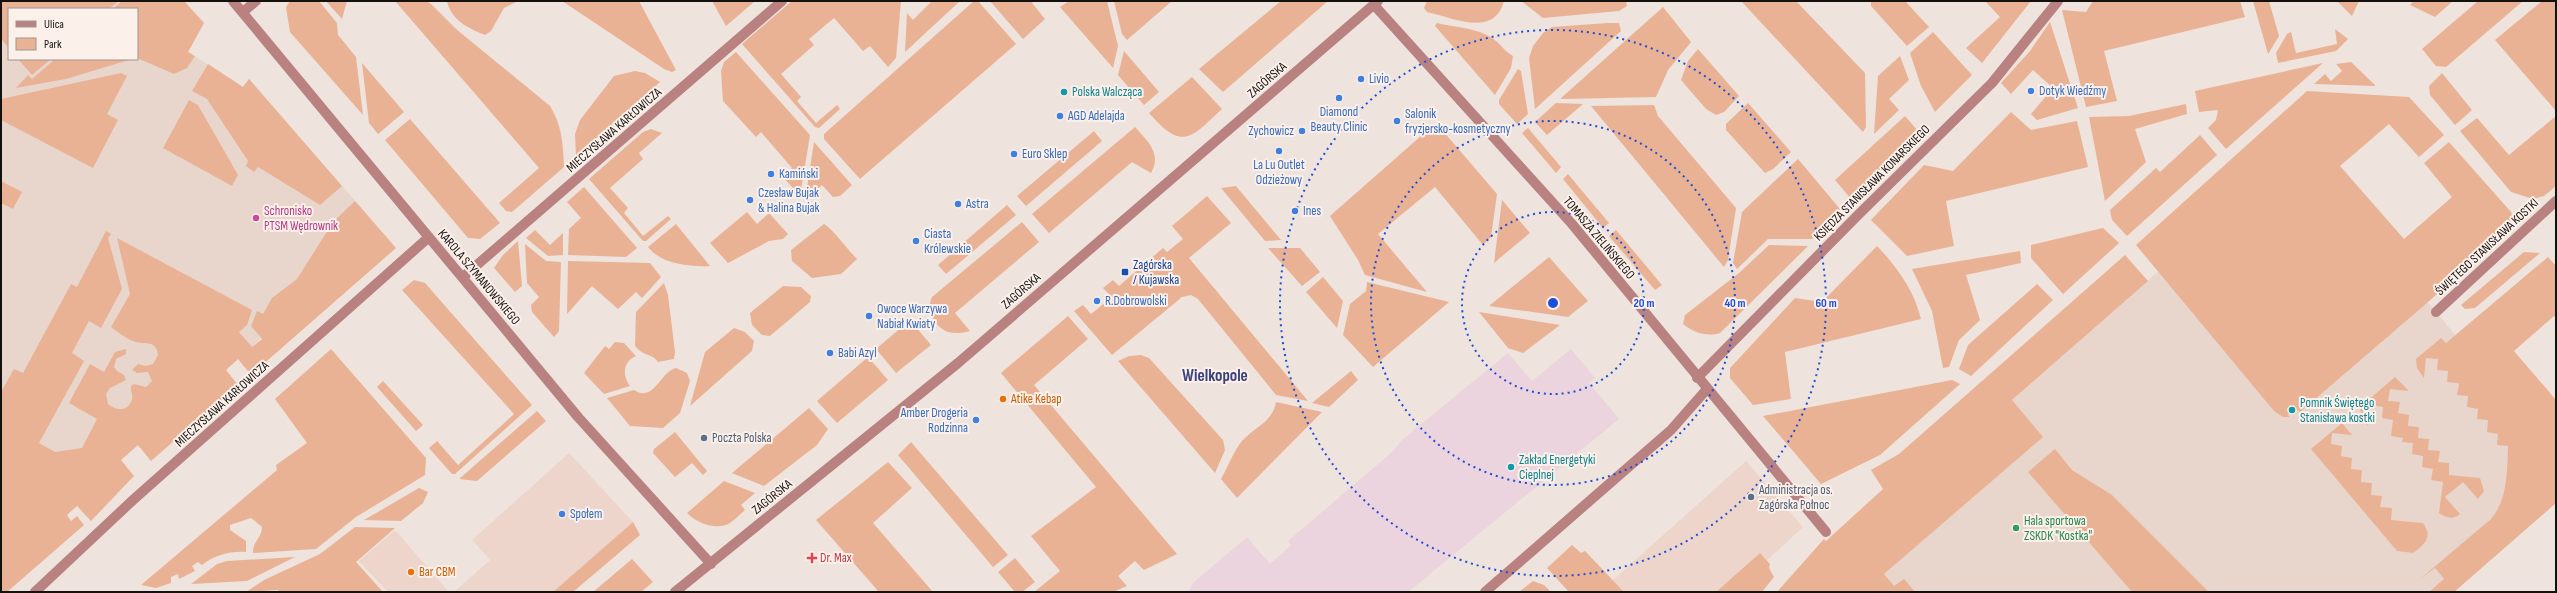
<svg xmlns="http://www.w3.org/2000/svg" width="2557" height="593" font-family="'Sofia Sans Condensed',sans-serif">
<rect width="100%" height="100%" fill="#eee3dd"/>
<path fill="#eed5cc" d="M 569,453 L 633,522 L 553,592 L 454,592 L 490,560 L 472,540 Z
M 1746,461 L 1803,527 L 1733,592 L 1624,592 L 1613,580 Z
M 395,530 L 449,592 L 388,592 L 359,561 Z"/>
<path fill="#ecd4de" d="M 1571,349 L 1595,378 L 1589,383 L 1619,419 L 1408,592 L 1188,592 L 1194,582 L 1247,537 L 1270,564 L 1291,545 L 1288,541 L 1392,452 L 1403,439 L 1508,353 L 1532,381 Z"/>
<path fill="#e8d6cc" fill-rule="evenodd" d="M 1,1 L 184,1 L 204,23 L 188,52 L 243,87 L 249,79 L 377,226 L 252,347 L 1,563 ZM 9,9 L 137,9 L 137,59 L 9,59 Z
M 2293,153 L 2436,312 L 2556,454 L 2556,503 L 2454,592 L 1797,592 L 1846,546 Z"/>
<path fill="#eab295" d="M 1,1 L 119,1 L 109,9 L 9,9 L 9,48 L 1,39 Z
M 122,1 L 184,1 L 204,23 L 188,52 L 195,56 L 187,68 L 174,74 L 137,58 L 137,9 L 113,9 Z
M 290,1 L 319,1 L 337,23 L 338,35 L 356,57 L 363,115 L 290,32 L 286,7 Z
M 326,1 L 347,1 L 342,19 Z
M 395,1 L 426,1 L 431,4 L 456,29 L 550,106 C 562,126 563,143 564,167 L 512,212 L 506,211 L 499,203 L 539,168 Z
M 447,1 L 518,1 L 504,8 L 491,31 L 485,35 C 468,28 451,20 447,1 Z
M 562,1 L 639,1 L 676,70 L 672,72 L 664,69 Z
M 712,1 L 755,1 L 726,26 Z
M 792,1 L 901,1 L 896,58 L 888,67 L 870,46 L 863,51 L 834,18 L 809,39 L 814,45 L 781,74 L 801,97 L 797,101 L 816,123 L 837,105 L 840,109 L 819,128 L 815,127 L 742,44 Z
M 932,1 L 960,1 L 905,52 L 907,13 L 913,20 Z
M 974,1 L 978,1 L 1016,44 L 860,179 L 824,139 L 824,134 Z
M 990,1 L 1034,1 L 1032,3 L 1045,19 L 1023,39 Z
M 1069,1 L 1107,1 L 1118,46 L 1113,68 L 1060,7 Z
M 1114,1 L 1172,1 L 1127,40 L 1122,34 Z
M 1281,1 L 1328,1 L 1223,92 L 1199,69 Z
M 1427,1 L 1504,1 C 1494,38 1454,18 1427,12 L 1424,8 Z
M 1521,1 L 1626,1 L 1627,6 L 1619,11 L 1543,18 Z
M 1741,1 L 1796,1 L 1865,73 L 1866,127 L 1863,132 Z
M 1871,1 L 1905,1 L 1929,27 L 1907,46 L 1871,6 Z
M 1985,1 L 2031,1 L 1982,63 L 1966,48 L 2000,17 Z
M 2093,1 L 2240,1 L 2245,17 L 2104,51 L 2117,101 L 2086,107 L 2062,10 L 2086,12 Z
M 2253,1 L 2269,1 L 2279,36 L 2268,54 Z
M 2337,1 L 2359,1 L 2352,16 Z
M 2414,1 L 2453,1 L 2435,17 L 2410,5 Z
M 2478,1 L 2523,1 L 2446,67 L 2436,66 L 2422,49 Z
M 2542,1 L 2556,1 L 2556,111 L 2495,40 Z
M 1663,7 L 1691,42 L 1668,70 L 1656,97 L 1560,99 Z
M 2050,22 L 2078,108 L 2037,120 L 2031,114 L 2053,88 L 2033,70 L 2011,94 L 2001,83 L 2030,51 Z
M 1437,23 C 1453,27 1478,28 1492,38 C 1500,43 1504,51 1513,56 L 1511,68 L 1495,95 L 1435,26 Z
M 1608,23 L 1619,23 L 1621,31 L 1535,109 L 1529,58 L 1533,46 L 1543,33 L 1552,27 Z
M 2335,29 L 2348,39 L 2336,51 L 2278,63 L 2276,53 L 2287,34 L 2291,32 L 2296,53 L 2337,44 Z
M 1933,32 L 1972,75 L 1935,112 L 1921,86 L 1910,53 Z
M 1698,49 L 1739,96 L 1724,112 L 1716,115 L 1706,109 L 1681,80 L 1688,61 Z
M 1124,51 L 1159,92 L 1144,105 L 1118,75 Z
M 736,52 L 810,135 L 800,196 L 783,177 L 792,168 L 761,132 L 756,137 L 723,101 L 721,71 L 724,62 Z
M 1900,56 L 1909,80 L 1889,99 L 1899,110 L 1874,134 L 1878,76 Z
M 18,59 L 51,59 L 32,75 Z
M 55,59 L 132,59 L 66,79 L 16,88 L 28,75 L 32,79 Z
M 2351,62 L 2376,86 L 2314,84 L 2325,74 L 2331,81 L 2342,71 L 2336,64 Z
M 362,63 L 404,112 L 378,134 L 369,123 Z
M 2323,63 L 2226,149 L 2208,128 L 2216,120 L 2218,110 L 2199,112 L 2195,91 Z
M 208,64 L 243,87 L 249,79 L 342,186 L 320,205 L 258,167 L 254,172 L 246,166 L 248,161 L 207,99 L 192,91 Z
M 1518,69 L 1521,71 L 1528,114 L 1517,124 L 1499,104 L 1499,100 Z
M 635,71 L 645,73 L 660,82 L 576,156 L 575,134 L 580,120 L 614,76 Z
M 121,73 L 127,76 L 107,114 L 118,120 L 93,168 L 1,120 L 1,99 Z
M 2442,73 L 2472,110 L 2455,125 L 2430,95 L 2429,86 Z
M 1192,77 L 1222,109 C 1190,139 1182,151 1149,113 Z
M 2307,91 L 2409,97 L 2444,135 L 2419,157 L 2389,124 L 2340,166 L 2404,239 L 2452,197 L 2424,163 L 2449,142 L 2511,212 L 2515,224 L 2427,303 L 2300,412 L 2290,405 L 2287,409 L 2289,417 L 2283,417 L 2274,411 L 2136,245 Z
M 189,100 L 198,105 L 238,175 L 232,186 L 163,148 Z
M 1556,103 L 1583,104 L 1547,135 L 1535,122 Z
M 1748,103 L 1791,152 L 1773,169 L 1765,173 L 1726,130 L 1726,124 Z
M 2186,104 L 2187,114 L 2135,129 L 2146,162 L 2105,201 L 2089,117 L 2129,116 Z
M 1654,105 L 1658,116 L 1736,208 L 1728,260 L 1724,267 L 1591,106 Z
M 2011,112 L 2031,130 L 2077,121 L 2088,167 L 1946,201 L 1954,246 L 1907,256 L 1871,220 L 1924,165 L 1953,171 Z
M 1905,116 L 1918,131 L 1851,199 L 1835,180 Z
M 2556,116 L 2556,186 L 2544,196 L 2533,199 L 2511,192 L 2460,131 L 2477,118 L 2509,155 Z
M 410,119 L 500,223 L 480,239 L 468,238 L 385,140 Z
M 1135,127 C 1148,142 1162,153 1151,173 L 1132,162 L 1049,233 L 1032,214 Z
M 1436,128 L 1443,131 L 1497,194 L 1491,237 L 1483,245 L 1435,187 L 1378,234 L 1427,292 L 1365,275 L 1358,260 L 1330,216 L 1422,135 Z
M 1528,128 L 1561,167 L 1556,173 L 1522,133 Z
M 651,129 L 662,133 L 639,153 L 643,159 L 610,188 L 628,208 L 624,213 L 643,236 L 668,216 L 671,219 L 646,241 L 643,241 L 589,179 L 643,132 Z
M 1094,131 L 1102,141 L 1026,206 L 1017,196 Z
M 2200,135 L 2217,155 L 2127,236 L 2112,220 L 2110,210 L 2156,168 L 2160,172 Z
M 814,142 L 852,185 L 840,196 L 833,197 L 822,185 L 805,201 Z
M 1798,159 L 1840,209 L 1812,239 L 1768,239 L 1737,269 L 1733,263 L 1742,212 Z
M 1568,174 L 1609,223 L 1603,228 L 1563,179 Z
M 1,181 L 22,192 L 13,209 L 1,203 Z
M 1236,186 L 1281,240 L 1265,241 L 1221,188 Z
M 584,187 L 637,248 L 626,257 L 568,255 L 569,229 L 581,218 L 567,202 Z
M 1207,196 L 1231,223 L 1189,258 L 1308,401 L 1276,395 L 1198,299 L 1191,295 L 1182,297 L 1112,355 L 1074,311 L 1083,305 L 1091,314 L 1112,297 L 1103,288 L 1113,280 L 1119,286 L 1163,248 L 1167,252 L 1183,239 L 1172,226 Z
M 1502,200 L 1530,233 L 1494,263 Z
M 355,201 L 396,248 L 251,375 L 238,359 L 226,370 L 238,385 L 151,461 L 138,445 L 121,460 L 134,476 L 91,521 L 77,506 L 67,515 L 71,521 L 77,516 L 84,525 L 7,592 L 1,592 L 1,392 L 14,369 L 23,373 L 71,284 L 77,287 L 106,231 L 111,234 L 108,238 L 122,289 L 101,328 L 89,321 L 72,353 L 84,361 L 39,443 L 55,452 L 82,448 L 97,419 L 69,403 L 90,364 L 104,372 L 115,352 L 126,349 L 126,354 L 116,359 L 114,367 L 117,371 L 124,375 L 126,380 L 110,388 L 106,394 L 108,404 C 116,411 129,412 132,399 C 133,394 130,390 131,386 L 134,384 L 146,387 L 152,381 L 148,372 L 137,373 L 132,370 L 138,364 L 146,366 L 153,364 L 158,355 C 156,338 143,346 133,341 C 125,338 118,332 111,327 L 130,294 L 117,238 L 252,310 L 247,325 L 239,332 L 252,347 L 262,339 L 251,326 L 257,311 L 263,314 L 272,298 L 297,279 L 333,222 Z
M 1007,205 L 1016,215 L 946,274 L 938,265 Z
M 747,212 L 757,224 L 769,213 L 788,234 L 783,239 L 769,241 L 728,263 L 710,243 Z
M 1022,222 L 1039,242 L 955,313 L 970,331 C 963,333 955,334 948,332 C 934,327 926,309 932,297 Z
M 676,224 L 710,266 C 689,267 661,264 648,247 Z
M 824,224 C 833,229 848,250 857,259 L 841,274 L 812,278 L 792,261 L 791,250 Z
M 2103,228 L 2119,243 L 2063,294 L 2031,258 L 2031,245 Z
M 535,230 L 550,245 L 563,233 L 563,255 L 548,256 L 526,238 Z
M 1616,230 L 1662,285 L 1655,290 L 1609,236 Z
M 518,241 L 522,286 L 515,292 L 494,268 L 503,255 Z
M 525,244 L 546,261 L 561,262 L 559,331 L 554,337 L 532,312 L 531,305 L 539,297 L 527,283 Z
M 1769,245 L 1808,246 L 1720,333 C 1707,337 1694,333 1683,324 L 1685,315 L 1739,273 Z
M 1877,246 C 1897,267 1914,290 1921,319 L 1785,352 L 1791,399 L 1753,405 L 1730,378 L 1730,368 L 1795,298 L 1822,302 Z
M 1268,248 L 1300,248 L 1320,272 L 1302,286 Z
M 2020,251 L 2021,263 L 1966,275 L 1980,320 L 1959,340 L 1949,367 L 1943,368 L 1932,311 L 1912,269 Z
M 2524,252 L 2540,253 L 2475,308 L 2465,309 L 2461,305 Z
M 2125,255 L 2148,281 L 2012,400 L 2043,437 L 1884,574 L 1894,586 L 1904,579 L 1915,592 L 1777,592 L 1824,539 L 1826,541 L 1883,489 L 1871,470 L 1899,454 Z
M 1549,257 L 1588,301 L 1568,317 L 1489,306 Z
M 2548,257 L 2556,266 L 2556,318 L 2554,316 L 2514,351 L 2556,400 L 2556,503 L 2454,592 L 2429,592 L 2444,579 L 2435,568 L 2420,579 L 2491,519 C 2508,499 2507,471 2508,446 L 2497,445 L 2498,434 L 2487,432 L 2488,420 L 2477,419 L 2478,409 L 2467,407 L 2468,396 L 2457,395 L 2459,383 L 2447,382 L 2448,371 L 2437,370 L 2438,359 L 2426,358 L 2424,378 L 2417,368 L 2416,359 L 2441,338 L 2446,343 Z
M 568,261 L 650,263 L 661,277 L 642,298 L 636,292 L 618,309 L 592,286 L 567,314 Z
M 1323,277 L 1343,301 L 1337,328 L 1306,292 Z
M 414,280 L 425,283 L 532,405 L 455,474 L 452,474 L 429,448 L 437,441 L 458,465 L 514,414 L 402,290 Z
M 1367,282 L 1449,302 L 1373,367 L 1343,335 L 1350,304 L 1366,291 Z
M 664,283 L 668,295 L 675,352 L 674,359 L 658,362 C 652,353 644,357 635,346 L 636,312 Z
M 2037,284 L 2053,300 L 1971,376 L 1959,369 L 1968,345 Z
M 783,286 L 801,287 L 811,296 L 810,302 L 770,336 L 762,335 L 752,325 L 750,313 Z
M 1479,312 L 1560,325 L 1523,353 L 1508,348 Z
M 1068,316 L 1088,339 L 1034,385 L 1177,554 L 1144,570 L 1135,561 L 1118,576 L 1127,586 L 1113,592 L 1034,592 L 1060,571 L 1031,536 L 1096,487 L 1001,373 Z
M 910,320 L 931,345 L 896,373 L 876,349 Z
M 734,328 L 745,332 L 754,341 L 752,351 L 690,406 L 705,352 Z
M 615,342 L 624,343 L 636,356 C 623,361 622,376 630,386 L 604,394 L 584,373 L 605,346 L 609,349 Z
M 331,349 L 426,458 L 425,475 L 356,517 L 316,549 L 253,553 C 252,542 262,538 262,527 L 251,518 L 230,525 L 230,530 L 246,541 L 246,552 C 230,551 215,555 202,565 L 198,562 L 192,566 L 195,571 L 179,579 L 178,574 L 171,577 L 171,583 L 156,588 L 141,585 L 277,470 L 276,465 L 307,443 L 275,399 Z
M 1141,355 L 1149,358 L 1223,440 L 1225,450 L 1215,473 L 1118,361 L 1129,356 Z
M 868,357 L 888,380 L 837,423 L 817,401 Z
M 676,368 L 687,373 L 690,381 L 680,413 L 663,428 L 630,426 L 607,398 L 634,390 C 654,403 660,372 676,368 Z
M 1351,371 L 1358,380 L 1329,407 L 1312,403 Z
M 2395,377 L 2409,391 L 2390,389 L 2388,401 L 2400,402 L 2398,413 L 2409,415 L 2408,426 L 2419,427 L 2418,438 L 2429,439 L 2428,450 L 2440,451 L 2438,462 L 2449,463 L 2449,475 L 2480,478 L 2484,491 L 2478,499 L 2463,482 L 2445,497 L 2460,514 C 2453,520 2446,518 2439,513 L 2443,482 L 2431,480 L 2433,469 L 2422,467 L 2423,456 L 2412,454 L 2413,443 L 2402,442 L 2403,438 L 2391,436 L 2393,420 L 2382,418 L 2383,407 L 2371,405 L 2368,426 L 2359,408 Z
M 1952,380 L 1960,384 L 1880,455 L 1821,484 L 1763,416 Z
M 383,381 L 423,425 L 416,431 L 377,387 Z
M 1276,402 L 1322,412 L 1237,498 L 1221,479 C 1228,467 1233,452 1242,441 C 1254,427 1273,422 1276,402 Z
M 809,408 L 828,429 L 817,445 L 764,486 L 732,473 Z
M 537,411 L 546,421 L 477,481 L 459,479 Z
M 2342,423 L 2352,435 L 2332,433 L 2331,444 L 2342,446 L 2341,456 L 2352,458 L 2351,469 L 2362,470 L 2361,482 L 2372,483 L 2371,495 L 2382,496 L 2380,507 L 2392,508 L 2391,520 L 2423,523 C 2433,536 2425,545 2413,553 L 2397,551 L 2311,449 Z
M 675,432 L 707,471 L 703,475 L 692,463 L 675,477 L 653,453 L 654,449 Z
M 911,442 L 1008,555 L 993,567 L 898,455 Z
M 2055,449 L 2072,470 L 2112,495 L 2209,592 L 2132,592 L 2028,472 Z
M 888,462 L 912,488 L 873,523 L 933,592 L 879,592 L 816,520 Z
M 724,481 L 755,493 L 741,505 L 745,510 C 740,514 736,519 730,523 C 717,531 696,523 687,513 Z
M 419,488 L 428,492 L 423,503 L 401,521 L 364,520 Z
M 633,522 L 640,535 L 573,592 L 553,592 Z
M 355,527 L 395,528 L 356,562 L 383,592 L 280,592 L 278,590 L 246,592 L 264,580 L 320,554 Z
M 1572,545 L 1581,553 L 1585,551 L 1624,592 L 1569,592 L 1547,568 Z
M 1760,553 L 1770,564 L 1769,568 L 1774,577 L 1762,592 L 1716,592 Z
M 295,557 L 247,581 L 191,584 L 217,564 L 227,561 Z
M 1015,558 L 1035,582 L 1022,592 L 1015,592 L 998,572 Z
M 632,559 L 653,582 L 641,592 L 593,592 Z
M 1533,581 L 1544,585 L 1551,592 L 1519,592 Z"/>
<g fill="none" stroke-linecap="round" stroke-linejoin="round">
<path stroke="#b98280" stroke-width="10" d="M 233,1 L 578,417 L 711,564
M 1374,5 L 1572,224 L 1826,532
M 243,12 L 256,1
M 463,277 L 782,1
M 2436,312 L 2556,201
M 1697,378 L 1859,214 L 1992,83 L 2058,1
M 35,592 L 133,500 L 429,237
M 675,592 L 958,363 L 1378,1
M 1485,592 L 1671,430 L 1707,389"/>
</g>
<g fill="none" stroke="#1d4ed8" stroke-width="2" stroke-dasharray="2 4">
<circle cx="1553" cy="303" r="91"/>
<circle cx="1553" cy="303" r="182"/>
<circle cx="1553" cy="303" r="273"/>
</g>
<g fill="#3f7fe0" stroke="#fbf0ea" stroke-width="1.5">
<circle cx="1361" cy="79" r="4"/>
<circle cx="2031" cy="91" r="4"/>
<circle cx="1339" cy="98" r="4"/>
<circle cx="1060" cy="116" r="4"/>
<circle cx="1397" cy="121" r="4"/>
<circle cx="1302" cy="131" r="4"/>
<circle cx="1279" cy="151" r="4"/>
<circle cx="1014" cy="154" r="4"/>
<circle cx="771" cy="174" r="4"/>
<circle cx="750" cy="200" r="4"/>
<circle cx="958" cy="204" r="4"/>
<circle cx="1295" cy="211" r="4"/>
<circle cx="916" cy="241" r="4"/>
<circle cx="1097" cy="301" r="4"/>
<circle cx="869" cy="316" r="4"/>
<circle cx="830" cy="353" r="4"/>
<circle cx="976" cy="420" r="4"/>
<circle cx="562" cy="514" r="4"/>
</g>
<g fill="#0f9aa8" stroke="#fbf0ea" stroke-width="1.5">
<circle cx="1064" cy="92" r="4"/>
<circle cx="2292" cy="410" r="4"/>
<circle cx="1511" cy="467" r="4"/>
</g>
<circle fill="#d1479c" stroke="#fbf0ea" stroke-width="1.5" cx="256" cy="218" r="4"/>
<rect fill="#1a4fb4" stroke="#fbf0ea" stroke-width="1.5" x="1121" y="268" width="8" height="8" rx="2"/>
<g fill="#e8710a" stroke="#fbf0ea" stroke-width="1.5">
<circle cx="1003" cy="399" r="4"/>
<circle cx="411" cy="572" r="4"/>
</g>
<g fill="#5c6f8a" stroke="#fbf0ea" stroke-width="1.5">
<circle cx="704" cy="438" r="4"/>
<circle cx="1751" cy="497" r="4"/>
</g>
<circle fill="#2e9e5b" stroke="#fbf0ea" stroke-width="1.5" cx="2016" cy="528" r="4"/>
<path fill="#e0444e" stroke="#fbf0ea" stroke-width="1.5" d="M810 552h4v4h4v4h-4v4h-4v-4h-4v-4h4z"/>
<g text-anchor="middle" dominant-baseline="central" stroke-width="4" stroke-linejoin="round" paint-order="stroke">
<g font-size="13" fill="#366cbe" stroke="#fbf0ea" text-anchor="start">
<text x="1369" y="79">Livio</text>
<text x="2039" y="91">Dotyk Wiedźmy</text>
<text x="1339" y="112" text-anchor="middle">Diamond<tspan x="1339" dy="15">Beauty Clinic</tspan></text>
<text x="1405" y="114">Salonik<tspan x="1405" dy="15">fryzjersko-kosmetyczny</tspan></text>
<text x="1068" y="116">AGD Adelajda</text>
<text x="1294" y="131" text-anchor="end">Zychowicz</text>
<text x="1022" y="154">Euro Sklep</text>
<text x="1279" y="165" text-anchor="middle">La Lu Outlet<tspan x="1279" dy="15">Odzieżowy</tspan></text>
<text x="779" y="174">Kamiński</text>
<text x="758" y="193">Czesław Bujak<tspan x="758" dy="15">&amp; Halina Bujak</tspan></text>
<text x="966" y="204">Astra</text>
<text x="1303" y="211">Ines</text>
<text x="924" y="234">Ciasta<tspan x="924" dy="15">Królewskie</tspan></text>
<text x="1105" y="301">R.Dobrowolski</text>
<text x="877" y="309">Owoce Warzywa<tspan x="877" dy="15">Nabiał Kwiaty</tspan></text>
<text x="838" y="353">Babi Azyl</text>
<text x="968" y="413" text-anchor="end">Amber Drogeria<tspan x="968" dy="15">Rodzinna</tspan></text>
<text x="570" y="514">Społem</text>
</g>
<g font-size="13" fill="#14100e" stroke="#fbf0ea">
<text transform="translate(1267 80) rotate(-41)">ZAGÓRSKA</text>
<text transform="translate(614 130) rotate(-41)">MIECZYSŁAWA KARŁOWICZA</text>
<text transform="translate(1872 183) rotate(-45)">KSIĘDZA STANISŁAWA KONARSKIEGO</text>
<text transform="translate(1599 238) rotate(50)">TOMASZA ZIELIŃSKIEGO</text>
<text transform="translate(2487 247) rotate(-43)">ŚWIĘTEGO STANISŁAWA KOSTKI</text>
<text transform="translate(479 277) rotate(50)">KAROLA SZYMANOWSKIEGO</text>
<text transform="translate(1021 291) rotate(-41)">ZAGÓRSKA</text>
<text transform="translate(222 404) rotate(-42)">MIECZYSŁAWA KARŁOWICZA</text>
<text transform="translate(772 497) rotate(-39)">ZAGÓRSKA</text>
</g>
<g font-size="13" fill="#0d838f" stroke="#fbf0ea" text-anchor="start">
<text x="1072" y="92">Polska Walcząca</text>
<text x="2300" y="403">Pomnik Świętego<tspan x="2300" dy="15">Stanisława kostki</tspan></text>
<text x="1519" y="460">Zakład Energetyki<tspan x="1519" dy="15">Cieplnej</tspan></text>
</g>
<g font-size="13" fill="#b23c85" stroke="#fbf0ea" text-anchor="start">
<text x="264" y="211">Schronisko<tspan x="264" dy="15">PTSM Wędrownik</tspan></text>
</g>
<g font-size="13" fill="#164399" stroke="#fbf0ea" text-anchor="start">
<text x="1133" y="265">Zagórska<tspan x="1133" dy="15">/ Kujawska</tspan></text>
</g>
<g font-size="13" fill="#c56008" stroke="#fbf0ea" text-anchor="start">
<text x="1011" y="399">Atike Kebap</text>
<text x="419" y="572">Bar CBM</text>
</g>
<g font-size="13" fill="#4e5e75" stroke="#fbf0ea" text-anchor="start">
<text x="712" y="438">Poczta Polska</text>
<text x="1759" y="490">Administracja os.<tspan x="1759" dy="15">Zagórska Połnoc</tspan></text>
</g>
<g font-size="13" fill="#27864d" stroke="#fbf0ea" text-anchor="start">
<text x="2024" y="521">Hala sportowa<tspan x="2024" dy="15">ZSKDK "Kostka"</tspan></text>
</g>
<g font-size="13" fill="#be3a42" stroke="#fbf0ea" text-anchor="start">
<text x="820" y="558">Dr. Max</text>
</g>
<g font-size="17" font-weight="bold" fill="#3a417d" stroke="#fbf0ea">
<text x="1215" y="376">Wielkopole</text>
</g>
</g>
<circle cx="1553" cy="303" r="6" fill="#1d4ed8" stroke="#fbf0ea" stroke-width="2"/>
<g font-size="12" text-anchor="middle" font-weight="bold" fill="#1d4ed8" stroke="#fbf0ea" stroke-width="4" stroke-linejoin="round" paint-order="stroke">
<text x="1644" y="307">20 m</text>
<text x="1735" y="307">40 m</text>
<text x="1826" y="307">60 m</text>
</g>
<rect width="2557" height="593" fill="none" stroke="#14100e" stroke-width="4"/>
<rect x="8" y="8" width="130" height="52" fill="#fbf0ea" stroke="#9f9692"/>
<rect x="16" y="21" width="20" height="6" fill="#b98280" stroke="#9f9692"/>
<text x="44" y="28" font-size="12" fill="#14100e">Ulica</text>
<rect x="16" y="38" width="20" height="12" fill="#eab295" stroke="#9f9692"/>
<text x="44" y="48" font-size="12" fill="#14100e">Park</text>
</svg>
